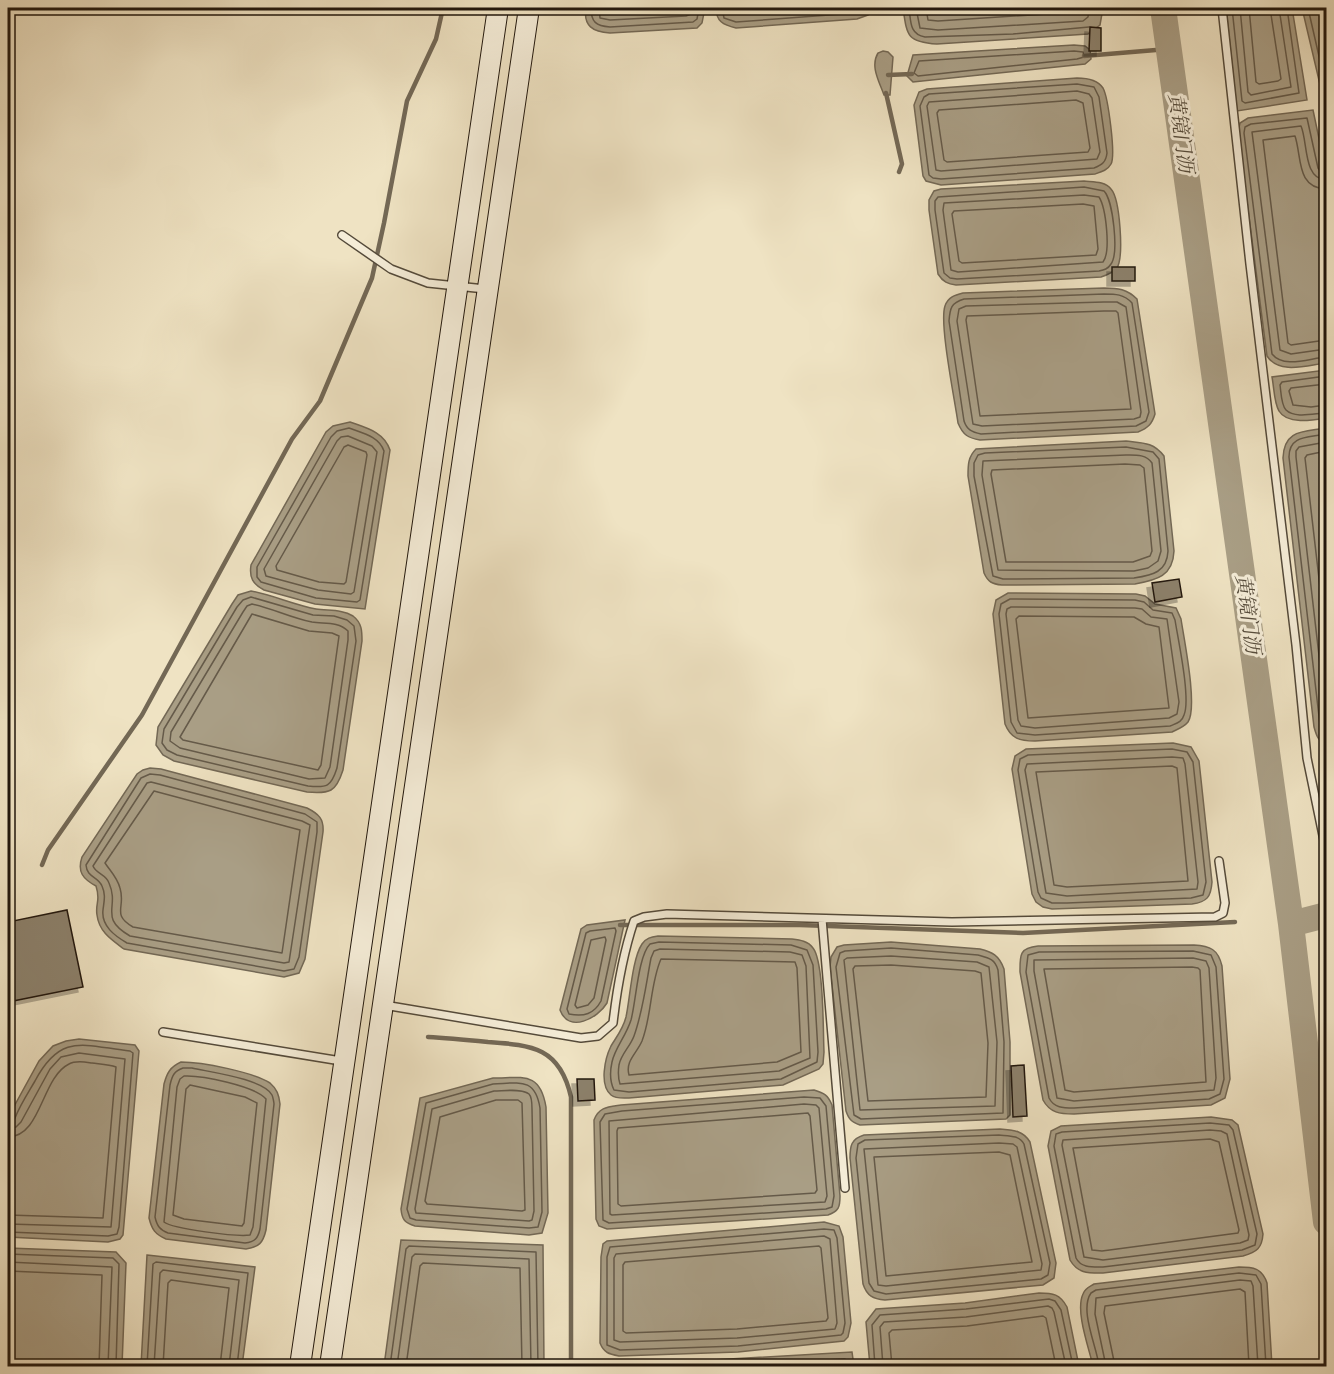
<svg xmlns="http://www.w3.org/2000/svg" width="1334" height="1374" font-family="'Libre Bodoni','Noto Serif SC',serif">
<defs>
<filter id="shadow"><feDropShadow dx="-5" dy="5" stdDeviation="0" flood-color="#0004"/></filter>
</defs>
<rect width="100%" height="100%" fill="#efe3c3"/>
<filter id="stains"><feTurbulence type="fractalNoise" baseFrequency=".00333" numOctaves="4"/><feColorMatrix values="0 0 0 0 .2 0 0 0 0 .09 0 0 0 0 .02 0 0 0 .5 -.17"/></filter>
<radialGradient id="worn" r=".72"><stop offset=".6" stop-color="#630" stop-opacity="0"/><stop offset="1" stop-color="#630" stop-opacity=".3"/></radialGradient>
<path fill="#a99e85" stroke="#736855" stroke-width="1.5" d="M 586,8 L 705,8 L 702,23 L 697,28 L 610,33 C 593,32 583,26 586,8 Z
M 716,8 L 876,8 L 868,15 L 857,19 L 736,28 C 723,25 716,21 716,8 Z
M 903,8 L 1103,8 L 1100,25 L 1088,34 L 937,44 C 907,42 907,36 903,8 Z
M 1226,8 L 1292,8 L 1307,100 L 1237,111 Z
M 1302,8 L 1326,8 L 1326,111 L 1326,110 Z
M 1074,45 L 1085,46 L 1090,50 L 1091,59 L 1085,64 L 913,82 L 907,76 L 913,55 Z
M 883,51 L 888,52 L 893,57 L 890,95 L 884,95 C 879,81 870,66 878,53 Z
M 1077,78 C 1086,78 1097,79 1103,88 C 1108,97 1116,155 1111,164 C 1108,170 1101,172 1095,174 L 941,185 L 926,181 L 923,176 L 914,105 L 919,92 L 927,89 Z
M 1313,110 L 1321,148 L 1326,187 L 1326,363 C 1308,365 1279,375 1267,356 L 1238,132 L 1240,123 L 1248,118 Z
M 1084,181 C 1093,182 1105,181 1111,189 C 1120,199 1124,256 1117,268 C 1113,273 1107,275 1101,277 L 956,285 C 948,284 943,282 938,274 L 929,210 L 929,200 L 934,191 L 941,189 Z
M 1104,288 C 1118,288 1127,289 1137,299 L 1155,414 C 1152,424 1148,428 1138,432 L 980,440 C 968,438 963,435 958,423 C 955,401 939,323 945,306 C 948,297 955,295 963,293 Z
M 1326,370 L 1326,418 C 1314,420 1287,425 1279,411 C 1274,403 1274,387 1272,377 Z
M 350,422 C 367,428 384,432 390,450 L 365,609 L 315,604 L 264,590 C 253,584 249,578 251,565 L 326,432 L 333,426 Z
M 1326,428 L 1326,744 C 1318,742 1316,734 1314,727 L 1283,458 C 1284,429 1304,432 1326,428 Z
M 1126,441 C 1143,443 1153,442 1164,456 L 1174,551 C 1173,576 1157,580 1135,584 L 1002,585 C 992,584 988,582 984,573 L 968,476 C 968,465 968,457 976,449 Z
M 251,591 C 273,595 294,605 316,609 C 328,611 342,609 353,616 C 362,623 362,631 362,641 L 343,770 C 336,792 330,794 307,792 L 174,761 L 163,755 L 156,745 L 158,727 L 232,604 L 238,595 Z
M 1008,593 L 1136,594 L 1145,596 L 1155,604 L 1176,608 L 1181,619 C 1184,639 1198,707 1188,722 C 1184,727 1178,729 1172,732 L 1035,741 C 1020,741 1011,739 1005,724 L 993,614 L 996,600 Z
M 1173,743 L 1191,747 L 1199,761 L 1212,882 C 1211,897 1207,902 1192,904 L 1052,909 L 1043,907 L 1036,902 L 1032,894 L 1012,769 L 1015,756 L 1026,749 Z
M 150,768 L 161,769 L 307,808 C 319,814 324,819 323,832 L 305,959 L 299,973 L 284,977 L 124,949 C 112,940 99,932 97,915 C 95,903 101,901 96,886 C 83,879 77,872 82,857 L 137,774 L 143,770 Z
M 625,920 L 607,1003 C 598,1018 569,1034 560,1010 L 581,929 L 587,925 Z
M 658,936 L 792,939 C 800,940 808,941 813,948 C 824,962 823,1031 824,1052 L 823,1064 L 819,1069 L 783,1085 L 629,1098 C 623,1098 616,1099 611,1095 C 599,1085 605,1058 611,1046 C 617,1036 623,1029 626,1017 C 630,999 632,959 642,944 C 646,938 651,937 658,936 Z
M 891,942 L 980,949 C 992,952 999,955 1004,969 L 1010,1042 L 1010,1115 L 1006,1119 L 860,1125 C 852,1122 849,1120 846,1111 L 830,967 L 831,957 L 837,947 L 844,945 Z
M 1194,945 C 1210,946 1218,949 1222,966 L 1230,1079 L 1225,1098 L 1211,1105 L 1074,1114 C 1060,1114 1050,1113 1043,1100 L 1020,972 C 1020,955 1019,948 1038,946 Z
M 79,1039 L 135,1045 L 139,1051 L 123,1235 L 120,1239 L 108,1242 L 8,1237 L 8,1131 L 11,1112 L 39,1061 L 53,1046 L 66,1041 Z
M 181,1062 C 202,1062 253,1072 270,1083 C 277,1089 279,1095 280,1104 L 266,1230 C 263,1243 259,1247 246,1249 L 166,1239 C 155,1234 152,1230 149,1218 L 164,1084 C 167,1073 170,1067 181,1062 Z
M 493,1078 C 523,1078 540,1071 546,1107 L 548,1213 L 542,1233 L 529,1235 L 415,1226 C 405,1223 402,1220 401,1209 L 420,1098 Z
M 814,1090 C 824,1093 828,1095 832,1105 L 840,1196 C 840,1207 839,1211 828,1215 L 607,1229 L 599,1226 L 596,1219 L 594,1120 C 599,1107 608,1107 621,1105 Z
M 1211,1117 L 1232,1120 L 1238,1125 L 1263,1234 C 1262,1248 1257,1252 1243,1256 L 1103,1273 C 1089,1273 1078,1274 1070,1260 L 1048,1146 L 1051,1131 L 1061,1126 Z
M 1000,1129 C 1012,1130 1023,1130 1030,1142 L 1056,1263 L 1054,1278 L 1043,1285 L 885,1300 C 873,1299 867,1296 863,1284 L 850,1158 C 850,1146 851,1139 864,1135 Z
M 824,1222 L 839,1226 L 843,1237 L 851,1323 L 848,1337 L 844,1341 L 738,1352 L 619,1356 C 609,1354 604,1353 600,1343 L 601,1257 L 603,1244 L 607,1241 Z
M 401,1240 L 543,1245 L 544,1366 L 384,1366 Z
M 8,1248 L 116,1252 L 126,1263 L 122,1366 L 8,1366 Z
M 147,1255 L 255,1267 L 242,1366 L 141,1366 Z
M 1239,1267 C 1253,1267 1262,1268 1267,1283 L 1272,1366 L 1093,1366 C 1089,1348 1075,1311 1083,1294 C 1085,1288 1089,1287 1094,1284 Z
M 1039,1293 C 1053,1293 1060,1294 1067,1307 L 1079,1366 L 870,1366 L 866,1322 L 876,1309 L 965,1303 Z
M 852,1352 L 854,1366 L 607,1366 Z"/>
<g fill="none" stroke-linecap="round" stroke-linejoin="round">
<path stroke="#655a49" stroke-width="1.5" d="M 591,8 C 591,22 596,26 610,27 L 693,22 L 697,19 L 699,8
M 599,8 L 600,18 L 610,20 L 686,16 L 691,14 L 692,8
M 608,8 L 611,11 L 674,8
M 722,8 L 724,18 L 736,22 L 856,13 L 868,8
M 729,8 L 731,13 L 737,14 L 825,8
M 909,8 C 911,21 909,34 925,37 L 1013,34 L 1089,27
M 916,8 L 920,28 L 938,30 L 1083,21 L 1088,17 L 1089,8
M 926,8 L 928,20 L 938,21 L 1078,12 L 1080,8
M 1232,8 L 1242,101 L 1245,103 L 1299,93 L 1287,8
M 1240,8 L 1248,92 L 1251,95 L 1291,87 L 1279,8
M 1249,8 L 1256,82 L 1259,84 L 1278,81 L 1281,79 L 1270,8
M 1308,8 L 1326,87
M 1074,51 L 1083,52 L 1084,57 L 1077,59 L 918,76 L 914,73 L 919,61 Z
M 1077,84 L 1094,87 L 1099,97 L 1107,153 C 1106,162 1102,165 1094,168 L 941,179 L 933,178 L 929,175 L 920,106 L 924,97 L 929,94 Z
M 1077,91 L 1089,94 L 1092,98 L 1100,152 L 1097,159 L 941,171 L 936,170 L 927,106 L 929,102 Z
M 1076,100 L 1083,103 L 1090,148 L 1088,152 L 947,162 L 944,160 L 937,113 L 939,110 Z
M 1326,173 L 1321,172 L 1318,168 L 1307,118 L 1251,124 L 1245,127 L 1244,133 L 1272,354 C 1284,369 1310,358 1326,357
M 1326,180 C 1303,179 1308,142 1301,126 L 1252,132 L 1280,350 L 1291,354 L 1326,349
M 1084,187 L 1104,191 C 1113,200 1119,253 1111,264 C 1108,269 1104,270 1099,271 L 957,279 L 950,278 L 944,273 L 935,210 L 935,201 L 938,197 Z
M 1326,189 C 1296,188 1302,157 1295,136 L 1263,140 L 1288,343 L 1291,345 L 1326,340
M 1084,195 L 1099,197 C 1106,208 1111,252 1103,262 L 958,272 L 951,270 L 943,210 L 944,203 Z
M 1083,204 L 1094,206 L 1098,249 L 1096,255 L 962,263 L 959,261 L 952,214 L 954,211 Z
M 1104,294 C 1115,294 1124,294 1132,303 L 1149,412 L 1146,421 L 1136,426 L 981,434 C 972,432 967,430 964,421 L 949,321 C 950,308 951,303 964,299 Z
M 1104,302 L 1117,302 L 1126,307 L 1141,412 L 1140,417 L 1134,419 L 982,426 L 973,424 L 957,321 L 959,309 L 966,306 Z
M 1104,311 L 1116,311 L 1118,313 L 1131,409 L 980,416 L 966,320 L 967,316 Z
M 1326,376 L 1282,382 L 1280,385 C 1281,391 1281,405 1286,410 C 1295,419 1316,413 1326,413
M 1326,384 L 1291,388 L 1289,391 L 1293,405 L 1311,407 L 1326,405
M 349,428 C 362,433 379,436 384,451 L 360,600 L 357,602 L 316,598 L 261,582 L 257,577 L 257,567 L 331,437 L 337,431 Z
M 1326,434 C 1308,438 1289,435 1289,457 L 1320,725 L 1323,734 L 1326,738
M 348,436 L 372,446 L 377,452 L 354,592 L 351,594 L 318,590 L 266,576 L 264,569 L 337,441 L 341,437 Z
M 1326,442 L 1299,447 L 1296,451 L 1296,457 L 1326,716
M 348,445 L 366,452 L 367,455 L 346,582 L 344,584 L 319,582 L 277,570 L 276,566 L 344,447 Z
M 1126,447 L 1153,452 L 1159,459 L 1168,551 C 1167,572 1153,575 1134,578 L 1003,579 L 993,576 L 974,476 L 974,463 L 978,455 L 985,453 Z
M 1326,451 L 1307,455 L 1305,458 L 1326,639
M 1126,455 C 1135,455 1146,454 1152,463 L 1161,551 L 1158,561 L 1148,568 L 1134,571 L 998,570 L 982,475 L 983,461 Z
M 1125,464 L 1140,465 L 1144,468 L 1152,551 L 1150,556 L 1133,562 L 1006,562 L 991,474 L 992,470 Z
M 251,597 L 313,615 L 334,616 L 347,620 L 354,626 L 356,641 L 337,768 C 331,787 327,788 308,786 L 177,755 L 167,750 L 162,743 L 164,729 L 237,607 L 243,600 Z
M 1010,599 L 1135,600 L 1144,602 L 1153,610 L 1172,613 L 1175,620 C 1178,639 1191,699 1184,715 C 1182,722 1177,723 1170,726 L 1035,735 L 1017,733 L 1011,722 L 999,614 L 1001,604 Z
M 252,604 C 272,608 291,618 312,622 C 324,624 338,621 348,631 L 348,640 L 330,767 L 325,778 L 309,779 L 180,748 L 170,741 L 171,732 L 243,612 L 247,606 Z
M 1011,607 L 1135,608 L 1142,609 L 1151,617 L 1167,619 L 1179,702 L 1177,714 L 1169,718 L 1035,728 L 1021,726 L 1018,720 L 1006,614 L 1007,609 Z
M 252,614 L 309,631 L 332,633 L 339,636 L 321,765 L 318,770 L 183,740 L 180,737 Z
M 1019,616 L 1134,617 L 1146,624 L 1159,627 L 1169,708 L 1028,718 L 1016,619 Z
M 1172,749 L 1187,752 L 1193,762 L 1206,882 L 1203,895 L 1191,898 L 1067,903 L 1052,903 L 1041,898 L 1038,892 L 1018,770 L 1020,759 L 1028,755 Z
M 1172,757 L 1183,758 L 1185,764 L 1198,882 L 1197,889 L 1067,896 L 1046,893 L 1025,770 L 1027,764 Z
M 1172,766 L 1177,768 L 1188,881 L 1067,887 L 1054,885 L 1036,772 Z
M 150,774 L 160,775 L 305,814 L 317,822 L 317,832 L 299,957 L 294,969 L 284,971 L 127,943 C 115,936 101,926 103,910 C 104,901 106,895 102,886 C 98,876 87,878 86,865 L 141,778 Z
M 151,782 L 302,821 L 310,825 L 289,962 L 284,963 L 130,936 C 98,917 120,908 109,883 C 106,874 96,874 93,866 L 147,783 Z
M 154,791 L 300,830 L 282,953 L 133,927 C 111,914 126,908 120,888 C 117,877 111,872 105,863 Z
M 615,928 L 616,931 L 601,1001 C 594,1014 584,1017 569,1014 L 567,1009 L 586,933 L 590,931 Z
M 605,937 L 606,940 L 594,998 L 588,1005 L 577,1008 L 575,1005 L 591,940 Z
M 659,942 L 791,945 L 807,950 L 813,965 L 818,1052 L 817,1062 L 781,1079 L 629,1092 L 614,1090 C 610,1082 610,1071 612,1062 C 615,1048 626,1036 631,1020 C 636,1002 638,956 650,944 Z
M 891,948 L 978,955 C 989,958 995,959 998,970 L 1004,1042 L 1003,1113 L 861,1119 L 854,1115 L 836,967 L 840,953 L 845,951 Z
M 660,949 L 790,952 L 802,955 L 806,966 L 810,1058 L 779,1071 L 620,1084 C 618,1078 618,1072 619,1065 C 621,1054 630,1047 634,1036 C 643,1011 646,984 651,958 L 654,951 Z
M 1193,951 L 1211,955 L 1216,967 L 1224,1079 L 1220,1094 L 1209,1099 L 1074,1108 C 1063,1108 1054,1108 1049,1098 L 1026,972 L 1028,955 L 1039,952 Z
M 891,956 L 977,962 L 989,967 L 997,1042 L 995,1106 L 860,1110 L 844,960 L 847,958 Z
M 1193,958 L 1206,961 L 1209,968 L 1216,1078 L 1214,1090 L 1074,1101 L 1057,1098 L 1034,971 L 1034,960 Z
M 661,959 L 795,962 L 797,968 L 801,1052 L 777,1062 L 629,1075 C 625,1061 637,1053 642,1041 C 652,1015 650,984 661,959 Z
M 891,965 L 975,971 L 981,973 L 988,1043 L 986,1097 L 868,1101 L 853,969 L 855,966 Z
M 1192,967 L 1198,968 L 1200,970 L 1206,1082 L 1074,1092 L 1065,1090 L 1044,969 Z
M 183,1068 L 192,1068 C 209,1072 264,1079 272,1095 C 273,1097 274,1103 274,1104 L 260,1229 C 258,1238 255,1242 245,1243 L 168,1233 C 160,1230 157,1226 155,1217 L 170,1085 C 172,1076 174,1071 183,1068 Z
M 184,1076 C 201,1075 255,1086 266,1099 L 253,1227 L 250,1235 C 237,1237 173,1229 164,1222 L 177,1087 L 180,1079 Z
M 493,1084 C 519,1083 535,1077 540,1108 L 542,1212 L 538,1227 L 529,1228 L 416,1220 L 410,1218 L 407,1209 L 426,1103 Z
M 190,1085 L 245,1097 L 257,1103 L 244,1223 L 242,1226 L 184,1219 L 173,1215 L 186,1089 Z
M 494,1091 C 503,1091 522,1088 529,1094 C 532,1097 532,1104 532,1109 L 534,1211 L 532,1220 L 529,1221 L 416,1213 L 415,1209 L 432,1109 Z
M 804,1097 L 820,1098 L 826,1106 L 834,1196 L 832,1207 L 826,1209 L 609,1223 L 603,1220 L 600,1122 L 605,1114 L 622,1111 Z
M 496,1100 L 518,1100 L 522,1103 L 525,1210 L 522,1211 L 427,1204 L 425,1201 L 440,1117 Z
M 804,1104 L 816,1105 L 819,1108 L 827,1196 L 825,1202 L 612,1215 L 610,1214 L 609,1121 Z
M 808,1113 L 810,1116 L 817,1190 L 815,1193 L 621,1206 L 618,1204 L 617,1131 L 618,1128 Z
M 8,1121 L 15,1118 C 20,1105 28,1093 35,1081 C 61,1032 84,1046 130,1051 L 133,1053 L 119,1227 L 117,1234 L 108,1236 L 8,1232
M 1210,1123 L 1229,1125 L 1233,1130 L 1257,1234 L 1255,1245 L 1242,1250 L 1103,1267 C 1092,1267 1081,1268 1076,1258 L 1054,1146 L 1056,1134 L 1062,1132 Z
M 8,1128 L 16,1127 L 21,1122 L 50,1069 L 61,1057 L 79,1053 L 125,1059 L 111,1227 L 8,1224
M 1210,1130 L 1221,1131 L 1227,1134 L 1249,1235 L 1248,1240 L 1240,1243 L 1103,1260 L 1084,1257 L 1062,1145 L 1063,1140 Z
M 999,1135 C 1009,1136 1019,1135 1024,1144 L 1050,1263 L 1048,1275 L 1041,1279 L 886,1294 L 874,1291 L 869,1283 L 856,1158 L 858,1144 L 865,1140 Z
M 8,1137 C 42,1136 41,1078 69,1064 C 76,1060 85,1062 92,1063 C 100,1064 109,1064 116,1067 L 103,1218 L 8,1215
M 1210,1139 L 1219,1142 L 1239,1230 L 1238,1233 L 1102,1251 L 1092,1250 L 1073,1148 Z
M 999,1143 L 1013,1144 L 1017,1147 L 1042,1264 L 1041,1270 L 886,1286 L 878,1285 L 864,1149 Z
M 999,1152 L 1010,1155 L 1032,1262 L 886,1276 L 874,1157 Z
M 824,1229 L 834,1230 L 837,1238 L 845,1323 L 843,1333 L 841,1335 L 738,1346 L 620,1350 L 607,1345 L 607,1257 L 610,1247 Z
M 824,1236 L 830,1239 L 837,1323 L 835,1329 L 737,1338 L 620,1342 L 614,1340 L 614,1258 L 616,1254 Z
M 819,1246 L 821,1248 L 828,1318 L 826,1321 L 737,1329 L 626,1333 L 623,1331 L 623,1265 L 625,1262 Z
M 8,1254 L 113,1258 L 119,1264 L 116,1366
M 8,1262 L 112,1267 L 108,1366
M 8,1271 L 102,1275 L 99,1366
M 147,1366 L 153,1264 L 156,1262 L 248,1273 L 237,1366
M 154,1366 L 160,1273 L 163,1270 L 239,1280 L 229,1366
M 163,1366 L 168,1283 L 171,1280 L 229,1288 L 220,1366
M 390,1366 L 406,1249 L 409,1246 L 536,1252 L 538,1366
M 397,1366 L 412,1257 L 415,1254 L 529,1259 L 531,1366
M 406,1366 L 420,1266 L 423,1263 L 520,1268 L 522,1366
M 711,1366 L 845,1359 L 847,1361 L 848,1366
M 875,1366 L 872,1325 L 880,1315 L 966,1309 L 1049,1299 L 1055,1301 L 1061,1310 L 1073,1366
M 883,1366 L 880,1327 L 884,1322 L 966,1317 L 1048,1306 L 1052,1308 L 1054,1312 L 1066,1366
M 892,1366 L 889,1333 L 892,1330 L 967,1326 L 1043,1316 L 1046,1318 L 1056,1366
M 1099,1366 C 1097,1347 1079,1310 1091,1293 L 1096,1290 L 1239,1273 L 1256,1275 L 1261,1284 L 1266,1366
M 1106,1366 L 1095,1314 L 1096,1298 L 1240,1280 L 1251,1281 L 1253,1286 L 1258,1366
M 1115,1366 L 1104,1313 L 1105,1306 L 1240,1289 L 1245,1292 L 1249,1366"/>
<path stroke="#736855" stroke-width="4.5" d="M 1084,56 L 1168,49
M 888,75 L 912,74
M 886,93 L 902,164 L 899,172
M 42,865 L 48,850 L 142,715 L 292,439 L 320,401 L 372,278 L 384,223 L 407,101 L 436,39 L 443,8
M 620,925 L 800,925 L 1023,933 L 1235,922
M 428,1037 C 448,1038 468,1040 488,1042 C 533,1045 560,1048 571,1097 L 571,1366"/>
<path stroke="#a99e85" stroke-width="26" d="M 1163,8 L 1291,924 L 1326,1222
M 1291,924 L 1326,915"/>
</g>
<path fill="#8c816c" stroke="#21170d" stroke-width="1.5" filter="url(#shadow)" d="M 1090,27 L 1101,28 L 1101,51 L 1089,51 Z
M 1112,267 L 1135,267 L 1135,281 L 1112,281 Z
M 1179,579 L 1182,597 L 1155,602 L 1152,583 Z
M 67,910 L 83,987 L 8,1002 L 8,922 Z
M 1024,1065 L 1027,1116 L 1013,1117 L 1011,1066 Z
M 577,1079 L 594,1079 L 595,1100 L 578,1101 Z"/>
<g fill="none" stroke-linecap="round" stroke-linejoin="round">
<g stroke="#544a3a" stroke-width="10">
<path id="lane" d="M 1222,8 L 1250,264 L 1296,645 L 1307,758 L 1326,850
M 342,235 L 391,269 L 428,283 L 485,289
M 822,919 L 845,1188
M 384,1005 L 581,1038 L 598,1036 L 613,1023 C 617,988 623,954 634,921 L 644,917 L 667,914 L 952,922 L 1215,917 L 1223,913 L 1225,903 L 1219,861
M 1326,1008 L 1325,1011 L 1326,1065
M 163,1032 L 341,1061"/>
</g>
<g stroke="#21170d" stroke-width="22">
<path id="secondary" d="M 300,1366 L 498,8
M 330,1366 L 529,8"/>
</g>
<use href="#lane" stroke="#f5edd8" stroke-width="7"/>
<use href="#secondary" stroke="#f5edd8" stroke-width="20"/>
</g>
<g text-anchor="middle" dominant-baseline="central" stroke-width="6" stroke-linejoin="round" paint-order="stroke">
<g font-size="20" font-style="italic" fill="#574d3d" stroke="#f5edd8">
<text transform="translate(1180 133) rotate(82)">黄镜门沥</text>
<text transform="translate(1247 614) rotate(82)">黄镜门沥</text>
</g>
</g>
<rect width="1334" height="1374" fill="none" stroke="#efe3c3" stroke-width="30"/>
<rect x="9" y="9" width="1316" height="1356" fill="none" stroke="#21170d" stroke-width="3"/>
<rect x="15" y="15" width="1304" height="1344" fill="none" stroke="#21170d" stroke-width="1.5"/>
<rect width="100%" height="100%" filter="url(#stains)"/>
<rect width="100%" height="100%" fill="url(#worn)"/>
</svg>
